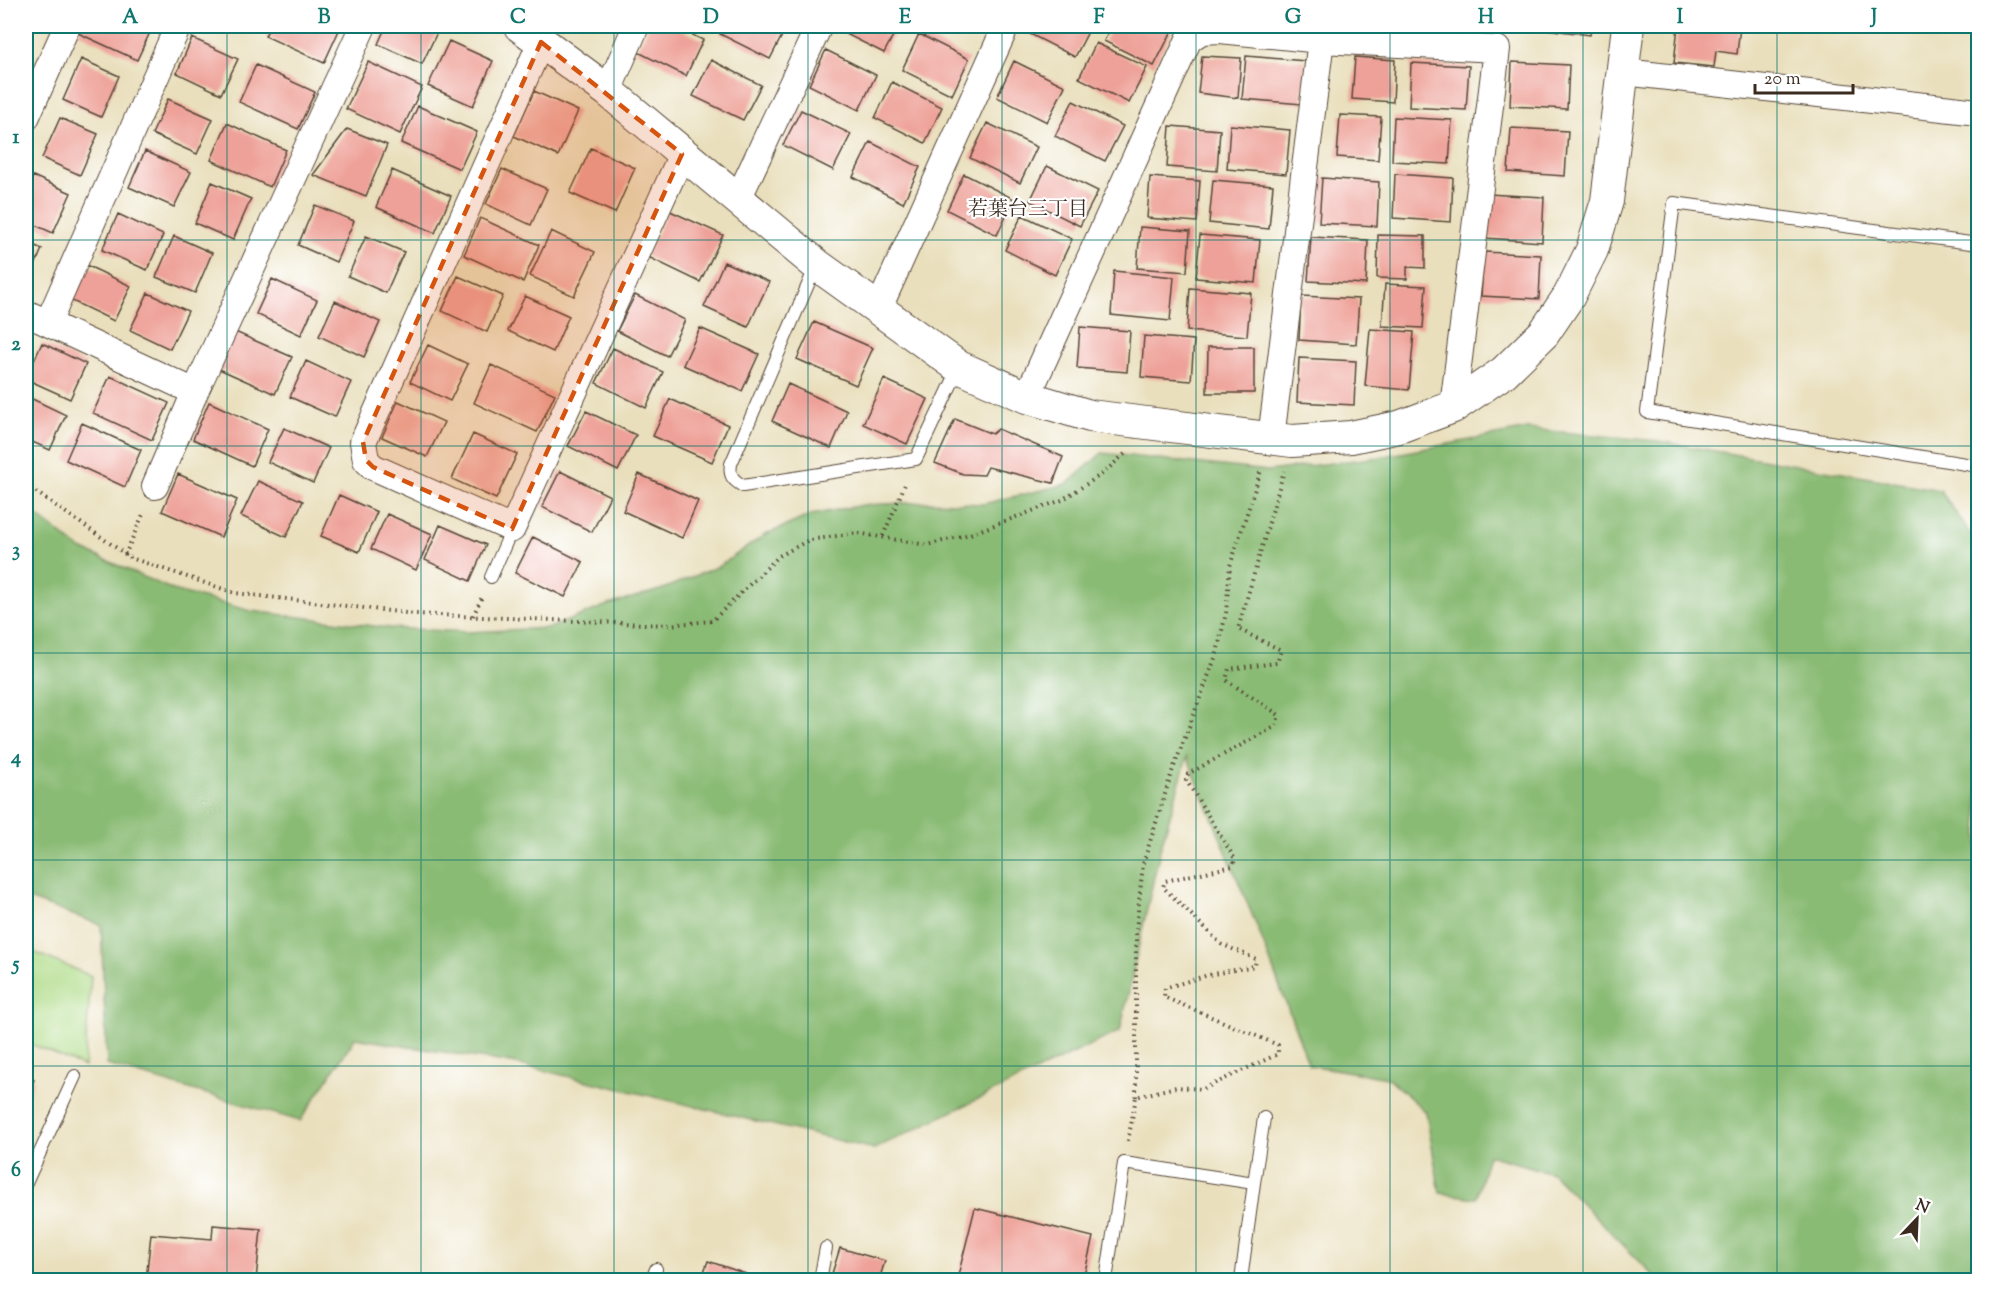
<svg xmlns="http://www.w3.org/2000/svg" width="2004" height="1306" font-family="'Sorts Mill Goudy','Noto Serif JP',serif">
<rect width="100%" height="100%" fill="#fff"/>
<filter id="ink" filterUnits="userSpaceOnUse"><feTurbulence type="fractalNoise" baseFrequency=".0167" numOctaves="2"/><feDisplacementMap in="SourceGraphic" scale="12" xChannelSelector="R" yChannelSelector="G"/><feConvolveMatrix kernelMatrix="1 2 1 2 8 2 1 2 1" color-interpolation-filters="sRGB"/></filter>
<filter id="wash" filterUnits="userSpaceOnUse"><feTurbulence type="fractalNoise" baseFrequency=".008" numOctaves="4" result="noise"/><feDisplacementMap in="SourceGraphic" scale="24" xChannelSelector="R" yChannelSelector="G"/><feGaussianBlur stdDeviation="1.35" result="paint"/><feColorMatrix in="noise" values="0 0 0 0 0 0 0 0 0 0 0 0 0 0 0 0 0 1.4 0 .05"/><feComposite in="paint" operator="in"/></filter>
<g filter="url(#wash)">
<rect width="100%" height="100%" fill="#e9dfbc"/>
<path fill="#aedb87" stroke="#748252" stroke-width="1.5" d="M 26,949 L 91,976 L 84,1067 L 26,1042 Z"/>
<path fill="#8abb74" stroke="#627249" stroke-width="1.5" d="M 1528,429 L 1658,441 L 1940,490 L 1978,545 L 1978,1280 L 1658,1280 L 1552,1173 L 1488,1155 L 1476,1198 L 1440,1193 L 1426,1112 L 1388,1078 L 1309,1065 L 1260,934 L 1187,757 L 1160,850 L 1120,1031 L 874,1149 L 512,1063 L 355,1038 L 300,1121 L 107,1065 L 101,925 L 26,898 L 26,507 L 79,548 L 173,590 L 251,611 L 390,628 L 468,632 L 549,628 L 605,606 L 663,589 L 719,566 L 765,535 L 811,515 L 863,505 L 928,502 L 983,504 L 1067,484 L 1102,453 L 1268,471 L 1380,457 Z"/>
<g id="blocks">
<path fill="#eea198" d="M 81,26 L 153,26 L 137,60 L 78,33 Z
M 270,26 L 341,26 L 324,63 L 265,36 Z
M 386,26 L 440,26 L 422,64 L 378,44 Z
M 649,26 L 674,26 L 703,40 L 686,76 L 636,51 Z
M 725,26 L 787,26 L 770,59 L 720,34 Z
M 835,26 L 898,26 L 884,53 L 834,28 Z
M 1029,26 L 1091,26 L 1075,57 L 1026,32 Z
M 1112,26 L 1162,26 L 1172,31 L 1154,66 L 1104,41 Z
M 1522,26 L 1592,26 L 1590,35 Z
M 1678,26 L 1740,26 L 1737,54 L 1716,51 L 1714,67 L 1674,63 Z
M 919,34 L 969,59 L 952,95 L 902,70 Z
M 192,38 L 238,59 L 221,94 L 177,73 Z
M 449,41 L 493,61 L 473,106 L 428,86 Z
M 1096,43 L 1147,67 L 1129,103 L 1079,78 Z
M 826,50 L 876,75 L 859,110 L 809,85 Z
M 1202,56 L 1241,58 L 1238,98 L 1198,93 Z
M 1246,56 L 1306,61 L 1302,104 L 1242,99 Z
M 1355,57 L 1395,60 L 1393,102 L 1352,99 Z
M 81,59 L 119,76 L 101,117 L 63,100 Z
M 711,60 L 761,85 L 743,120 L 693,96 Z
M 1014,61 L 1065,86 L 1047,122 L 997,97 Z
M 368,62 L 422,87 L 400,134 L 346,109 Z
M 1512,62 L 1569,65 L 1567,109 L 1510,106 Z
M 1411,63 L 1469,66 L 1466,110 L 1409,107 Z
M 256,65 L 315,92 L 298,129 L 239,102 Z
M 892,82 L 942,107 L 925,143 L 875,118 Z
M 534,91 L 578,111 L 558,156 L 514,136 Z
M 168,99 L 213,119 L 197,154 L 152,134 Z
M 1073,101 L 1123,126 L 1105,161 L 1055,136 Z
M 418,106 L 477,132 L 460,169 L 401,143 Z
M 801,110 L 851,134 L 833,170 L 783,145 Z
M 1340,115 L 1381,117 L 1378,160 L 1337,157 Z
M 1394,117 L 1452,120 L 1449,164 L 1392,161 Z
M 60,118 L 98,134 L 80,175 L 42,158 Z
M 227,123 L 286,150 L 270,187 L 211,160 Z
M 987,123 L 1037,147 L 1020,183 L 970,158 Z
M 1230,125 L 1290,130 L 1286,174 L 1227,169 Z
M 1170,126 L 1220,130 L 1217,171 L 1167,167 Z
M 1511,128 L 1568,131 L 1565,176 L 1508,172 Z
M 347,129 L 387,145 L 366,196 L 313,175 Z
M 870,142 L 920,167 L 903,203 L 853,177 Z
M 591,148 L 635,168 L 615,213 L 570,193 Z
M 145,151 L 191,172 L 174,207 L 129,187 Z
M 1047,166 L 1098,191 L 1080,226 L 1030,201 Z
M 502,169 L 547,189 L 531,225 L 486,204 Z
M 392,170 L 451,196 L 435,233 L 376,207 Z
M 964,174 L 1014,199 L 997,235 L 947,210 Z
M 1395,174 L 1453,178 L 1451,222 L 1393,218 Z
M 33,176 L 71,193 L 53,233 L 26,221 L 26,192 Z
M 1150,177 L 1200,181 L 1197,222 L 1147,218 Z
M 1322,178 L 1379,182 L 1377,226 L 1319,223 Z
M 1213,180 L 1273,185 L 1269,229 L 1209,223 Z
M 212,182 L 251,199 L 233,240 L 195,223 Z
M 1487,194 L 1544,197 L 1542,242 L 1485,238 Z
M 315,205 L 354,221 L 336,262 L 298,245 Z
M 668,210 L 723,235 L 700,282 L 646,256 Z
M 118,214 L 163,235 L 147,270 L 102,250 Z
M 1022,215 L 1072,239 L 1055,275 L 1005,250 Z
M 480,218 L 539,245 L 523,282 L 464,255 Z
M 1140,227 L 1190,231 L 1187,272 L 1137,268 Z
M 551,231 L 595,252 L 574,296 L 530,276 Z
M 1200,235 L 1260,240 L 1256,283 L 1196,278 Z
M 1378,235 L 1425,236 L 1425,268 L 1407,267 L 1407,279 L 1377,278 Z
M 174,236 L 212,253 L 195,293 L 156,277 Z
M 366,236 L 404,252 L 386,293 L 348,276 Z
M 1311,237 L 1368,240 L 1366,284 L 1308,281 Z
M 26,242 L 42,249 L 26,287 Z
M 1484,252 L 1541,255 L 1539,299 L 1481,296 Z
M 724,262 L 769,282 L 748,327 L 704,307 Z
M 86,265 L 131,286 L 114,321 L 70,300 Z
M 1114,271 L 1174,277 L 1170,321 L 1111,315 Z
M 458,276 L 503,296 L 487,332 L 442,311 Z
M 272,279 L 317,300 L 301,335 L 256,314 Z
M 1385,284 L 1426,286 L 1423,328 L 1382,326 Z
M 1190,288 L 1251,293 L 1247,336 L 1187,331 Z
M 148,293 L 188,311 L 170,349 L 130,330 Z
M 635,295 L 685,320 L 667,356 L 617,331 Z
M 525,296 L 569,316 L 553,352 L 508,331 Z
M 1301,296 L 1359,299 L 1356,344 L 1299,340 Z
M 335,301 L 380,322 L 364,357 L 319,336 Z
M 814,322 L 873,348 L 856,385 L 797,359 Z
M 1080,327 L 1130,331 L 1127,372 L 1077,368 Z
M 700,328 L 759,354 L 742,391 L 683,365 Z
M 1370,329 L 1414,332 L 1409,390 L 1365,386 Z
M 233,331 L 292,357 L 275,394 L 217,368 Z
M 1144,336 L 1194,340 L 1191,381 L 1141,377 Z
M 42,343 L 86,364 L 70,399 L 26,379 Z
M 428,345 L 468,364 L 450,401 L 410,382 Z
M 1208,347 L 1254,347 L 1254,393 L 1207,393 Z
M 613,348 L 663,372 L 646,408 L 596,383 Z
M 1299,358 L 1356,361 L 1354,405 L 1297,402 Z
M 306,361 L 351,382 L 335,417 L 290,397 Z
M 491,365 L 555,394 L 537,432 L 474,403 Z
M 110,376 L 169,403 L 152,440 L 93,413 Z
M 884,379 L 928,399 L 907,444 L 863,424 Z
M 788,384 L 847,411 L 831,448 L 772,421 Z
M 26,396 L 66,415 L 50,450 L 26,439 Z
M 670,399 L 728,425 L 712,462 L 653,436 Z
M 398,401 L 444,422 L 427,457 L 382,437 Z
M 209,402 L 268,429 L 252,466 L 193,439 Z
M 586,411 L 636,435 L 618,471 L 568,446 Z
M 955,419 L 992,434 L 998,429 L 1063,457 L 1053,483 L 988,467 L 984,475 L 963,474 L 935,463 Z
M 82,423 L 141,450 L 125,487 L 66,460 Z
M 284,428 L 329,448 L 313,483 L 268,462 Z
M 473,434 L 517,454 L 496,499 L 452,479 Z
M 560,471 L 610,496 L 592,532 L 542,507 Z
M 178,474 L 237,500 L 221,537 L 162,511 Z
M 639,474 L 698,501 L 682,538 L 623,511 Z
M 258,481 L 303,501 L 286,537 L 241,516 Z
M 339,495 L 377,512 L 359,552 L 321,536 Z
M 387,514 L 432,534 L 416,570 L 371,549 Z
M 440,525 L 486,545 L 470,581 L 425,560 Z
M 533,537 L 583,562 L 565,597 L 515,573 Z
M 26,1077 L 34,1080 L 26,1101 Z
M 975,1208 L 1093,1237 L 1083,1280 L 957,1280 Z
M 213,1225 L 261,1229 L 256,1280 L 146,1280 L 151,1234 L 212,1239 Z
M 840,1248 L 885,1261 L 879,1280 L 830,1280 Z
M 708,1261 L 746,1274 L 744,1280 L 701,1280 Z"/>
</g>
</g>
<g filter="url(#ink)">
<use href="#blocks" fill-opacity="0" stroke="#554536" stroke-width="1.5"/>
<g fill="none" stroke-linecap="round" stroke-linejoin="round">
<g stroke="#554536" stroke-width="14">
<path id="service" d="M 1978,244 L 1674,203 L 1647,412 L 1978,466
M 816,266 L 731,464 C 729,476 733,480 743,486 L 916,459 L 959,368
M 491,577 L 512,529
M 26,1183 L 75,1076
M 1254,1183 L 1264,1118
M 652,1280 L 656,1269
M 820,1280 L 826,1248
M 1106,1280 L 1124,1163 L 1254,1183 L 1241,1280"/>
</g>
<g stroke="#554536" stroke-width="28">
<path id="minor" d="M 541,42 L 363,442 L 366,460 L 373,467 L 512,529 L 682,154
M 1624,72 L 1978,112
M 608,91 L 636,26
M 26,118 L 67,26
M 738,199 L 819,26
M 878,310 L 1006,26
M 26,313 L 195,392
M 48,323 L 178,26
M 1027,397 L 1189,39 L 1202,31 L 1220,30 L 1321,40 L 1497,49 L 1453,407
M 1271,438 L 1321,40
M 155,486 L 195,392 L 363,26"/>
</g>
<g stroke="#554536" stroke-width="34">
<path id="tertiary" d="M 520,26 L 608,91 L 817,265 L 959,367 L 1027,397 L 1090,416 L 1292,441 L 1351,437 L 1399,427 L 1453,407 L 1504,372 L 1544,333 L 1569,296 L 1592,250 L 1607,201 L 1628,26"/>
</g>
<path stroke="#554536" stroke-width="4" stroke-dasharray="1.5 4.5" stroke-linecap="butt" d="M 26,485 L 131,558 L 235,593 L 415,614 L 667,625 L 712,621 L 779,556 L 809,540 L 857,533 L 927,545 L 970,534 L 1062,500 L 1102,474 L 1127,452
M 883,536 L 906,482
M 125,555 L 144,512
M 473,616 L 482,597
M 1136,1097 L 1136,930 L 1143,864 L 1172,772 L 1217,653 L 1226,613 L 1230,566 L 1261,470
M 1128,1141 L 1136,1097 L 1176,1087 L 1203,1089 L 1278,1054 L 1278,1045 L 1164,997 L 1165,988 L 1208,975 L 1255,966 L 1256,959 L 1221,944 L 1163,887 L 1165,881 L 1233,866 L 1235,859 L 1186,780 L 1188,774 L 1276,726 L 1279,715 L 1226,680 L 1229,669 L 1277,663 L 1281,650 L 1238,629 L 1284,471"/>
<use href="#service" stroke="#fff" stroke-width="12"/>
<use href="#minor" stroke="#fff" stroke-width="26"/>
<use href="#tertiary" stroke="#fff" stroke-width="32"/>
</g>
</g>
<path fill="#d7540e" fill-opacity="0.2" stroke="#d7540e" stroke-width="4.5" stroke-dasharray="12 8" stroke-linejoin="round" d="M 541,42 L 682,154 L 512,529 L 373,467 L 366,460 L 363,442 Z"/>
<path fill="none" stroke="#0f766e" stroke-width="1.5" stroke-opacity="0.55" d="M 227,26 L 227,1280M 421,26 L 421,1280M 614,26 L 614,1280M 808,26 L 808,1280M 1002,26 L 1002,1280M 1196,26 L 1196,1280M 1390,26 L 1390,1280M 1583,26 L 1583,1280M 1777,26 L 1777,1280M 26,240 L 1978,240M 26,446 L 1978,446M 26,653 L 1978,653M 26,860 L 1978,860M 26,1066 L 1978,1066"/>
<g text-anchor="middle" dominant-baseline="central" stroke-width="4.5" stroke-linejoin="round" paint-order="stroke">
<g font-size="20" fill="#3b2a1e" stroke="#fff">
<text x="1028" y="210">若葉台三丁目</text>
</g>
</g>
<rect width="2004" height="1306" fill="none" stroke="#fff" stroke-width="66"/>
<g transform="translate(1917 1219) rotate(23)" stroke="#ffffff" stroke-width="4.5" paint-order="stroke">
<path d="M0-4.5L10 22L0 15L-10 22Z" fill="#3b2a1e"/>
<text y="-9" font-size="16" font-weight="bold" text-anchor="middle" fill="#3b2a1e">N</text>
</g>
<path d="M1755 84v9h98v-9" fill="none" stroke="#3b2a1e" stroke-width="3"/>
<text x="1764" y="84" font-size="18" fill="#3b2a1e" stroke="#ffffff" stroke-width="4.5" paint-order="stroke">20 m</text>
<rect x="33" y="33" width="1938" height="1240" fill="none" stroke="#0f766e" stroke-width="2"/>
<g font-size="20" text-anchor="middle" font-weight="bold" fill="#0f766e">
<text x="130" y="23">A</text>
<text x="324" y="23">B</text>
<text x="518" y="23">C</text>
<text x="711" y="23">D</text>
<text x="905" y="23">E</text>
<text x="1099" y="23">F</text>
<text x="1293" y="23">G</text>
<text x="1486" y="23">H</text>
<text x="1680" y="23">I</text>
<text x="1874" y="23">J</text>
<text x="16" y="143">1</text>
<text x="16" y="350">2</text>
<text x="16" y="556">3</text>
<text x="16" y="763">4</text>
<text x="16" y="970">5</text>
<text x="16" y="1176">6</text>
</g>
</svg>
